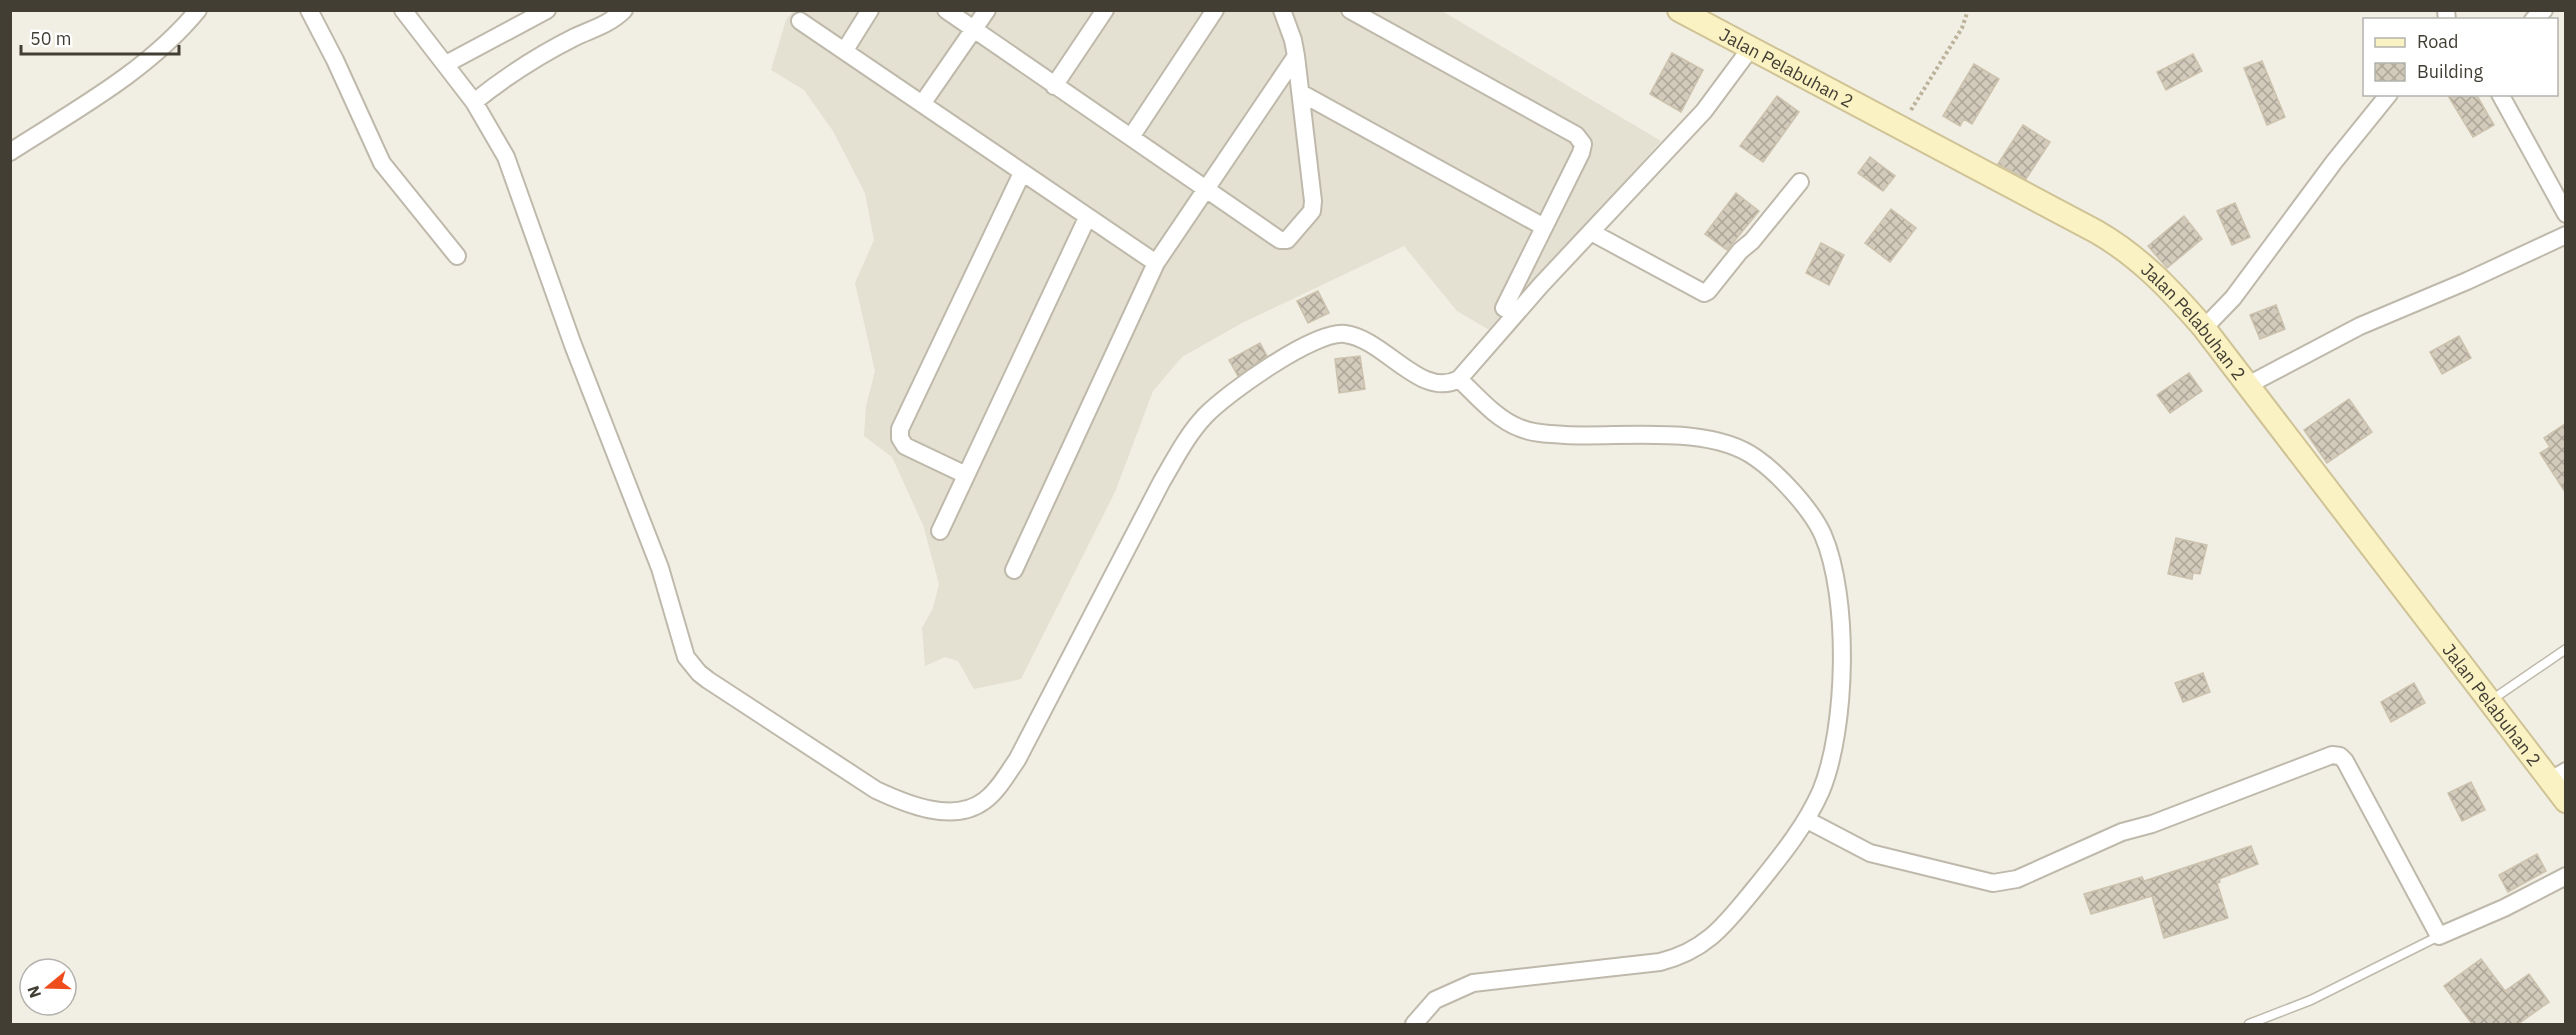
<svg xmlns="http://www.w3.org/2000/svg" width="2576" height="1035" font-family="'IBM Plex Sans',sans-serif">
<defs>
<pattern id="building-cross-hatch" width="8" height="8" patternUnits="userSpaceOnUse" patternTransform="scale(1.5)"><rect width="8" height="8" fill="#d2caba"/><path d="M0 0l8 8M0 8l8-8" fill="none" stroke="#aca598"/></pattern>
</defs>
<rect width="100%" height="100%" fill="#f1eee4"/>
<path fill="#e4e0d2" d="M 793,11 L 1442,11 L 1661,141 L 1491,331 L 1457,311 L 1404,246 L 1242,323 L 1182,357 L 1153,391 L 1115,492 L 1021,679 L 974,689 L 958,661 L 945,657 L 925,666 L 922,628 L 933,608 L 939,584 L 923,525 L 892,457 L 864,436 L 866,406 L 875,371 L 855,283 L 874,240 L 865,193 L 833,131 L 804,90 L 771,70 L 786,20 Z"/>
<path fill="url(#building-cross-hatch)" stroke="#ccc2ad" stroke-width="1.5" d="M 1672,53 L 1703,70 L 1681,112 L 1650,94 Z
M 2193,54 L 2202,71 L 2166,90 L 2157,72 Z
M 2262,61 L 2285,117 L 2267,125 L 2244,68 Z
M 1974,64 L 1999,79 L 1972,124 L 1964,119 L 1960,126 L 1943,116 Z
M 2447,94 L 2476,94 L 2494,125 L 2473,137 Z
M 1777,96 L 1799,112 L 1763,162 L 1740,146 Z
M 2023,125 L 2050,142 L 2026,179 L 1998,164 Z
M 1870,157 L 1895,176 L 1883,191 L 1858,173 Z
M 1736,193 L 1759,211 L 1727,250 L 1705,234 Z
M 2235,203 L 2250,237 L 2232,245 L 2217,211 Z
M 1891,209 L 1916,228 L 1890,262 L 1865,243 Z
M 2184,216 L 2202,239 L 2167,268 L 2148,246 Z
M 1821,243 L 1844,255 L 1829,285 L 1806,273 Z
M 1318,291 L 1329,313 L 1308,323 L 1297,301 Z
M 2276,305 L 2285,329 L 2260,339 L 2250,315 Z
M 2459,336 L 2471,358 L 2442,374 L 2430,352 Z
M 1260,343 L 1267,356 L 1238,376 L 1229,360 Z
M 1360,356 L 1365,389 L 1339,393 L 1335,359 Z
M 2189,373 L 2202,391 L 2170,413 L 2157,395 Z
M 2349,399 L 2372,432 L 2327,463 L 2304,430 Z
M 2565,424 L 2565,492 L 2540,453 L 2550,447 L 2544,438 Z
M 2176,538 L 2207,545 L 2200,574 L 2193,573 L 2192,579 L 2168,574 Z
M 2203,673 L 2210,692 L 2183,702 L 2175,683 Z
M 2414,683 L 2425,703 L 2391,722 L 2381,702 Z
M 2471,782 L 2485,810 L 2462,821 L 2448,793 Z
M 2251,846 L 2258,864 L 2219,879 L 2220,882 L 2217,883 L 2228,918 L 2164,938 L 2152,896 L 2091,914 L 2084,894 L 2142,877 L 2144,881 Z
M 2537,854 L 2546,871 L 2508,892 L 2499,875 Z
M 2481,959 L 2505,991 L 2529,974 L 2549,1002 L 2518,1024 L 2472,1024 L 2444,986 Z"/>
<g fill="none" stroke-linecap="round" stroke-linejoin="round">
<g stroke="#beb9aa" stroke-width="11">
<path id="lane" d="M 2490,701 L 2566,649
M 2249,1024 L 2311,1000 L 2439,936"/>
</g>
<g stroke="#beb9aa" stroke-width="20">
<path id="street" d="M 309,10 L 335,60 L 382,163 L 457,256
M 403,10 L 474,102 L 506,157 L 573,345 L 660,568 L 686,657 L 699,673 L 708,680 L 876,790 C 906,804 953,824 984,801 C 998,791 1007,774 1017,760 L 1162,481 C 1175,459 1187,435 1205,416 C 1227,393 1315,330 1345,334 C 1385,339 1421,400 1459,379 L 1541,285 L 1704,111 L 1750,49
M 946,10 L 1280,240 L 1287,240 L 1312,211 L 1313,201 L 1296,56 L 1293,40 L 1282,10
M 1350,10 L 1576,135 L 1583,144 L 1581,153 L 1504,308
M 2446,10 L 2447,20
M 2533,20 L 2544,10
M 800,21 L 1156,263 L 1296,56
M 845,50 L 870,10
M 446,64 L 547,10
M 1054,86 L 1105,10
M 1301,93 L 1544,227
M 2500,94 L 2566,214
M 474,102 C 505,77 539,55 575,37 C 592,29 610,24 624,10
M 922,104 L 987,10
M 1131,137 L 1215,10
M 10,152 C 75,110 148,71 198,10
M 1591,232 L 1704,293 L 1708,291 L 1740,251 L 1752,241 L 1800,182
M 2204,328 L 2233,298 L 2334,162 L 2389,94
M 2246,386 L 2360,326 L 2467,281 L 2566,235
M 966,475 L 905,446 L 900,438 L 900,429 L 1022,173
M 940,531 L 1087,218
M 1014,570 L 1156,263
M 2551,780 L 2566,771
M 1807,820 L 1870,853 L 1993,883 L 2017,879 L 2122,832 L 2152,824 L 2332,755 L 2340,756 L 2345,761 L 2439,936 L 2504,908 L 2566,876
M 1414,1024 L 1435,1000 L 1473,983 L 1660,962 C 1708,950 1727,922 1756,887 C 1781,856 1805,827 1821,791 C 1847,728 1850,598 1823,535 C 1812,510 1779,474 1756,458 C 1709,424 1622,438 1565,435 C 1550,434 1534,434 1520,428 C 1496,419 1477,396 1459,379"/>
</g>
<g stroke="#cfc396" stroke-width="26">
<g id="secondary">
<path id="s1" d="M 1679,10 L 2097,232 C 2140,257 2171,290 2204,328 L 2566,801"/>
</g>
</g>
<path stroke="#bcb299" stroke-width="4" stroke-dasharray="3 3" stroke-linecap="butt" d="M 1911,110 L 1962,28 L 1968,10"/>
<use href="#lane" stroke="#fff" stroke-width="8"/>
<use href="#street" stroke="#fff" stroke-width="16"/>
<use href="#secondary" stroke="#fbf2c3" stroke-width="22"/>
</g>
<g text-anchor="middle" dominant-baseline="central" stroke-width="4.5" stroke-linejoin="round" paint-order="stroke">
<g font-size="18" fill="#423e34" stroke="#fff">
<text stroke="none"><textPath href="#s1" startOffset="122">Jalan Pelabuhan 2</textPath></text>
<text stroke="none"><textPath href="#s1" startOffset="606">Jalan Pelabuhan 2</textPath></text>
<text stroke="none"><textPath href="#s1" startOffset="1092">Jalan Pelabuhan 2</textPath></text>
</g>
</g>
<rect width="2576" height="1035" fill="none" stroke="#423e34" stroke-width="24"/>
<rect x="2363" y="18" width="195" height="78" fill="#ffffff" stroke="#b3b2ae" stroke-width="1.5"/>
<rect x="2375" y="38" width="30" height="9" fill="#fbf2c3" stroke="#b3b2ae" stroke-width="1.5"/>
<text x="2417" y="48" font-size="18" fill="#423e34">Road</text>
<rect x="2375" y="63" width="30" height="18" fill="url(#building-cross-hatch)" stroke="#b3b2ae" stroke-width="1.5"/>
<text x="2417" y="78" font-size="18" fill="#423e34">Building</text>
<g transform="translate(48 987) rotate(251)"><circle r="28" fill="#ffffff" stroke="#b3b2ae" stroke-width="1.5"/>
<path d="M0-4.5L10 22L0 15L-10 22Z" fill="#ee4c1d"/>
<text y="-9" font-size="16" font-weight="bold" text-anchor="middle" fill="#423e34">N</text>
</g>
<path d="M21 45v9h158v-9" fill="none" stroke="#423e34" stroke-width="3"/>
<text x="30" y="45" font-size="18" fill="#423e34" stroke="#ffffff" stroke-width="4.5" paint-order="stroke">50 m</text>
</svg>
